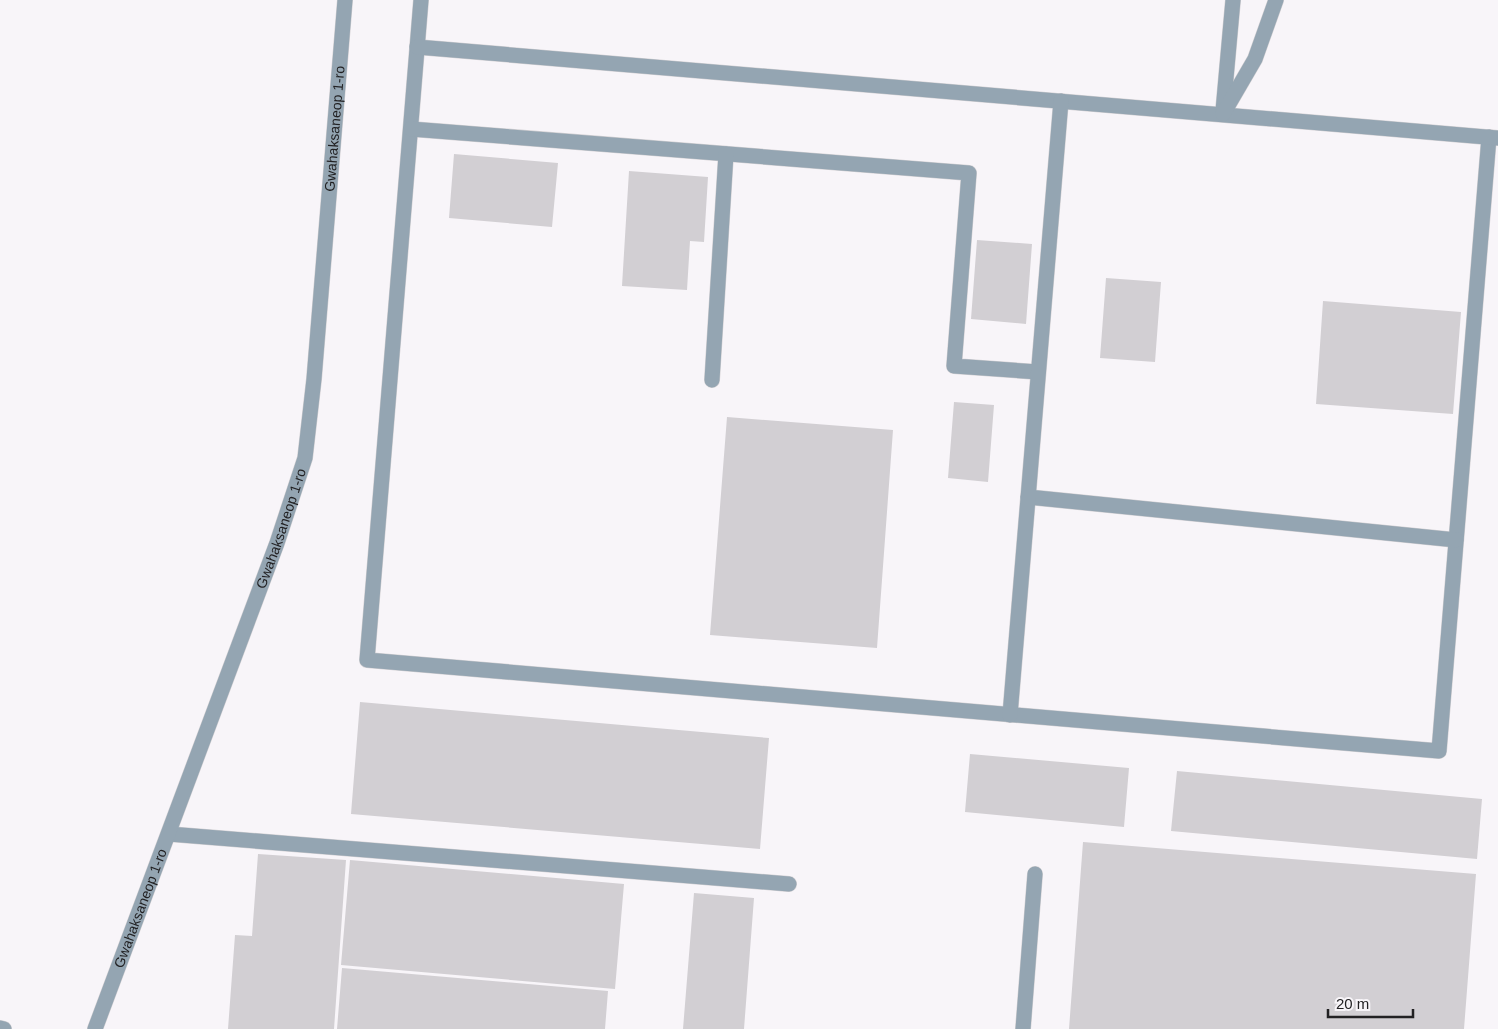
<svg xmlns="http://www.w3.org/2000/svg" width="1498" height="1029" font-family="Arial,sans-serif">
<rect width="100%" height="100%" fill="#f8f5f9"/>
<path fill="#d2cfd3" d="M 454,154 L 558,163 L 552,227 L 449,218 Z
M 629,171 L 708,177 L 704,242 L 690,241 L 687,290 L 622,286 Z
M 977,240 L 1032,244 L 1026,324 L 971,319 Z
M 1106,278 L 1161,282 L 1155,362 L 1100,358 Z
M 1323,301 L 1461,312 L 1453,414 L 1316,404 Z
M 954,402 L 994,405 L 988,482 L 948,478 Z
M 727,417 L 893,430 L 877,648 L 710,635 Z
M 360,702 L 769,738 L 760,849 L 351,814 Z
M 970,754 L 1129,768 L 1124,827 L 965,812 Z
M 1177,771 L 1482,799 L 1477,859 L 1171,831 Z
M 1083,842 L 1476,874 L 1464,1029 L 1069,1029 Z
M 258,854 L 346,860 L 334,1029 L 228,1029 L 235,935 L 252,936 Z
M 350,860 L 624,884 L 615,989 L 341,965 Z
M 694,893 L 754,898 L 744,1029 L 683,1029 Z
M 342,968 L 608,991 L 605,1029 L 337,1029 Z"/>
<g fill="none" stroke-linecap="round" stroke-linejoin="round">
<g stroke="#d1cfd2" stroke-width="16">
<g id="minor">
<path d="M 421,0 L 367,660 L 1439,751 L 1489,137"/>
<path d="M 417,47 L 1498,138"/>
<path d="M 1223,111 L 1233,0"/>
<path d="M 1223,114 L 1255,59 L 1276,0"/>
<path d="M 411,129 L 969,173 L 954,366 L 1038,372"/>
<path d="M 712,380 L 726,154"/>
<path d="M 1028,497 L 1456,540"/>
<path d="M 1010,715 L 1061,101"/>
<path d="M 169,834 L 789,884"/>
<path d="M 0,1028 L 4,1029"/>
<path id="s1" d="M 95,1029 L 277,543 L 305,458 L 314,379 L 345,0"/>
<path d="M 1023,1029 L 1035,874"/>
</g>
</g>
<use href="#minor" stroke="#94a5b2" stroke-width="15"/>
</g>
<g text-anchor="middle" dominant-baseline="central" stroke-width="4.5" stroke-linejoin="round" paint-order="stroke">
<g font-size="14" fill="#222123" stroke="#f8f5f9">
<text stroke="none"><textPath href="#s1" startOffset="939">Gwahaksaneop 1-ro</textPath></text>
<text stroke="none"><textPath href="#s1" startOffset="534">Gwahaksaneop 1-ro</textPath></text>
<text stroke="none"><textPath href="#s1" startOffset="129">Gwahaksaneop 1-ro</textPath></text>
</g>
</g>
<path d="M1328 1009v8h85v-8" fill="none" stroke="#222123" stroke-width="2.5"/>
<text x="1336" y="1009" font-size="15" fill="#222123" stroke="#f8f5f9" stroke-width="4" paint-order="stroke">20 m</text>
</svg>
